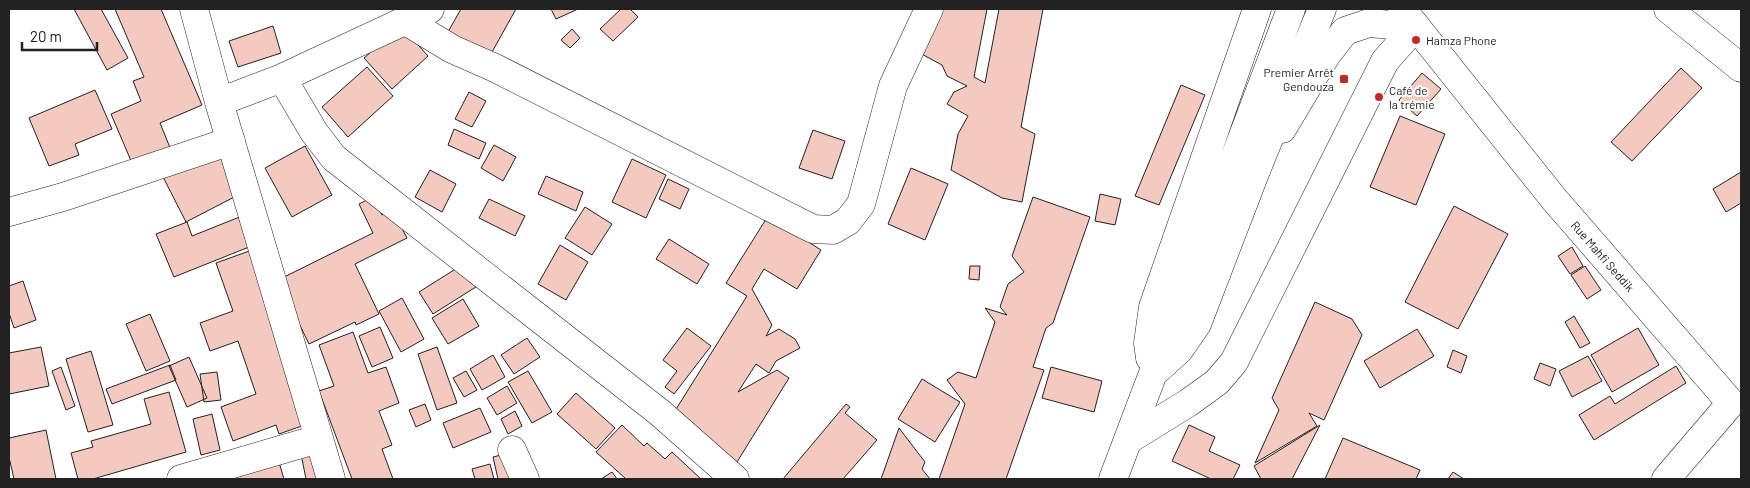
<svg xmlns="http://www.w3.org/2000/svg" width="1750" height="488" font-family="Barlow,sans-serif">
<rect width="100%" height="100%" fill="#fff"/>
<path fill="#f3c9c0" stroke="#222" d="M 74,9 L 101,9 L 128,58 L 107,70 Z
M 115,9 L 161,9 L 202,105 L 160,123 L 173,155 L 135,170 L 111,114 L 141,101 L 133,81 L 144,77 Z
M 461,9 L 516,9 L 487,61 L 445,37 Z
M 551,9 L 578,9 L 556,19 Z
M 621,9 L 630,9 L 638,17 L 613,41 L 600,29 Z
M 940,9 L 987,9 L 974,77 L 985,83 L 999,9 L 1043,9 L 1021,127 L 1035,134 L 1022,202 L 1002,198 L 951,170 L 958,134 L 968,116 L 947,104 L 954,92 L 967,86 L 947,76 L 942,65 L 916,51 Z
M 273,26 L 281,53 L 238,67 L 229,41 Z
M 401,26 L 428,56 L 392,89 L 364,58 Z
M 572,29 L 580,38 L 570,48 L 561,40 Z
M 367,67 L 393,96 L 348,137 L 322,107 Z
M 1681,68 L 1702,88 L 1632,161 L 1611,142 Z
M 1422,73 L 1441,89 L 1417,116 L 1399,100 Z
M 1181,85 L 1205,95 L 1159,205 L 1135,196 Z
M 95,90 L 112,129 L 75,144 L 79,155 L 49,166 L 29,118 Z
M 469,92 L 486,101 L 472,127 L 455,119 Z
M 1400,116 L 1445,134 L 1416,205 L 1370,187 Z
M 454,129 L 486,143 L 479,159 L 448,145 Z
M 813,130 L 845,141 L 832,179 L 799,168 Z
M 494,145 L 516,157 L 503,181 L 481,168 Z
M 219,146 L 242,193 L 186,222 L 162,175 Z
M 305,146 L 332,195 L 292,217 L 265,168 Z
M 632,159 L 666,175 L 646,218 L 612,202 Z
M 911,168 L 948,184 L 925,240 L 888,224 Z
M 430,170 L 456,184 L 442,212 L 415,197 Z
M 1741,172 L 1741,203 L 1726,212 L 1713,189 Z
M 546,176 L 583,192 L 576,211 L 538,194 Z
M 668,179 L 689,189 L 680,209 L 659,199 Z
M 1100,194 L 1121,199 L 1115,225 L 1095,221 Z
M 373,197 L 382,215 L 392,209 L 407,238 L 355,264 L 379,314 L 356,325 L 355,322 L 309,344 L 278,280 L 373,233 L 359,204 Z
M 1033,197 L 1090,217 L 1053,323 L 1046,328 L 1033,367 L 1044,370 L 1006,479 L 939,479 L 965,404 L 947,380 L 958,372 L 976,378 L 995,322 L 985,308 L 1007,315 L 1000,307 L 1008,284 L 1024,272 L 1012,256 Z
M 489,199 L 525,216 L 515,236 L 479,218 Z
M 1454,206 L 1508,234 L 1458,329 L 1405,302 Z
M 585,207 L 612,224 L 592,255 L 565,238 Z
M 242,216 L 254,245 L 174,277 L 156,234 L 187,222 L 192,236 Z
M 768,216 L 821,250 L 797,289 L 764,269 L 752,289 L 772,325 L 766,336 L 779,329 L 795,339 L 800,348 L 776,361 L 769,373 L 756,364 L 738,392 L 777,370 L 789,378 L 737,462 L 686,430 L 673,414 L 747,296 L 726,283 Z
M 669,239 L 709,264 L 697,284 L 656,259 Z
M 560,245 L 588,262 L 566,300 L 538,284 Z
M 1572,247 L 1583,266 L 1570,274 L 1558,256 Z
M 252,250 L 313,422 L 279,434 L 276,425 L 233,441 L 221,407 L 256,394 L 238,341 L 210,351 L 200,323 L 233,311 L 216,263 Z
M 465,263 L 479,285 L 433,314 L 419,292 Z
M 970,266 L 980,266 L 979,280 L 969,279 Z
M 1585,266 L 1601,290 L 1587,299 L 1571,275 Z
M 23,281 L 36,320 L 14,328 L 9,313 L 9,285 L 9,286 Z
M 402,298 L 424,339 L 401,352 L 379,311 Z
M 463,299 L 479,326 L 448,344 L 432,318 Z
M 1315,302 L 1352,319 L 1362,335 L 1324,420 L 1309,413 L 1317,426 L 1255,463 L 1279,410 L 1272,398 Z
M 150,314 L 170,361 L 146,371 L 126,324 Z
M 1574,316 L 1590,343 L 1580,348 L 1565,322 Z
M 380,327 L 393,358 L 372,367 L 359,336 Z
M 687,328 L 711,346 L 674,394 L 665,387 L 677,371 L 663,360 Z
M 1638,328 L 1659,365 L 1612,392 L 1591,355 Z
M 1417,329 L 1434,356 L 1380,388 L 1364,361 Z
M 353,332 L 368,373 L 386,367 L 399,403 L 379,411 L 392,445 L 382,449 L 393,479 L 352,479 L 319,391 L 334,386 L 319,345 Z
M 527,338 L 540,357 L 514,374 L 501,355 Z
M 41,347 L 49,386 L 9,394 L 9,353 Z
M 437,347 L 457,403 L 437,410 L 418,354 Z
M 1453,350 L 1467,356 L 1461,373 L 1447,367 Z
M 91,351 L 113,425 L 88,432 L 66,359 Z
M 493,355 L 505,377 L 482,390 L 470,369 Z
M 1588,356 L 1602,381 L 1572,397 L 1559,371 Z
M 189,357 L 207,398 L 187,407 L 169,366 Z
M 1540,363 L 1556,369 L 1550,386 L 1534,379 Z
M 170,365 L 176,380 L 112,404 L 106,389 Z
M 1676,366 L 1686,383 L 1594,440 L 1579,415 L 1610,396 L 1615,404 Z
M 61,367 L 75,406 L 66,410 L 52,371 Z
M 1051,367 L 1102,381 L 1094,412 L 1042,398 Z
M 466,371 L 477,390 L 464,397 L 453,378 Z
M 528,371 L 552,412 L 532,423 L 508,382 Z
M 217,372 L 221,400 L 204,402 L 200,374 Z
M 922,379 L 960,402 L 935,442 L 898,419 Z
M 507,386 L 517,403 L 497,415 L 487,398 Z
M 169,392 L 186,452 L 93,479 L 78,479 L 71,453 L 93,447 L 91,441 L 151,424 L 144,399 Z
M 576,393 L 615,428 L 596,449 L 557,414 Z
M 425,404 L 431,420 L 416,427 L 409,410 Z
M 846,404 L 850,407 L 845,413 L 877,440 L 843,479 L 783,479 Z
M 480,408 L 491,432 L 453,448 L 443,423 Z
M 515,411 L 522,426 L 508,434 L 501,419 Z
M 212,414 L 220,450 L 201,455 L 193,419 Z
M 622,425 L 644,446 L 647,443 L 665,459 L 672,452 L 701,479 L 626,479 L 596,452 Z
M 1189,425 L 1215,437 L 1209,451 L 1240,465 L 1233,479 L 1211,479 L 1172,461 Z
M 1320,425 L 1292,479 L 1261,479 L 1254,466 Z
M 899,428 L 925,462 L 922,469 L 930,479 L 881,479 Z
M 46,430 L 56,479 L 14,479 L 9,457 L 9,438 Z
M 1343,438 L 1420,470 L 1416,479 L 1325,479 Z
M 316,450 L 323,479 L 306,479 L 301,454 Z
M 509,453 L 515,479 L 498,479 L 493,457 Z
M 278,459 L 284,479 L 210,479 Z
M 490,464 L 494,479 L 475,479 L 472,469 Z
M 612,472 L 617,479 L 601,479 Z
M 1453,472 L 1464,479 L 1448,479 Z"/>
<g fill="none" stroke-linecap="round" stroke-linejoin="round">
<g stroke="#222" stroke-width="29">
<path id="minor" d="M 194,9 L 219,102 L 331,479
M 1402,9 L 1554,199 L 1731,403 L 1666,479
M 1668,9 L 1741,68
M 406,21 L 452,49 L 495,68 L 813,229 L 833,230 L 848,221 L 861,204 L 893,86 L 929,9
M 282,78 L 314,132 L 334,158 L 659,412 L 735,479
M 219,102 L 282,78 L 430,9
M 1282,129 L 1327,54 L 1345,31 L 1369,23 L 1415,27
M 9,212 L 63,197 L 231,141
M 1128,440 L 1188,403 L 1217,382 L 1234,362 L 1385,61 L 1415,27
M 512,450 L 525,479
M 181,479 L 318,439"/>
</g>
<g stroke="#222" stroke-width="29">
<path id="major" d="M 1150,358 L 1148,343 L 1153,307 L 1257,9
M 1158,369 L 1179,350 L 1197,324 L 1255,173 L 1322,9
M 1113,479 L 1291,9"/>
</g>
<use href="#minor" stroke="#fff" stroke-width="28"/>
<use href="#major" stroke="#fff" stroke-width="28"/>
</g>
<g fill="#c62828" stroke="#fff" stroke-width="2">
<circle cx="1416" cy="40" r="5"/>
<rect x="1339" y="74" width="10" height="10" rx="2.5"/>
<circle cx="1379" cy="97" r="5"/>
</g>
<g text-anchor="middle" dominant-baseline="central" stroke-width="4" stroke-linejoin="round" paint-order="stroke">
<g font-size="12" fill="#222" stroke="#fff" text-anchor="start">
<text x="1426" y="40">Hamza Phone</text>
<text x="1334" y="72" text-anchor="end">Premier Arrêt<tspan x="1334" dy="14">Gendouza</tspan></text>
<text x="1389" y="90">Café de<tspan x="1389" dy="14">la trémie</tspan></text>
</g>
<g font-size="12" fill="#222" stroke="#fff">
<text transform="translate(1603 256) rotate(49)">Rue Mahfi Seddik</text>
</g>
</g>
<rect width="1750" height="488" fill="none" stroke="#222222" stroke-width="20"/>
<path d="M22 42v8h75v-8" fill="none" stroke="#222222" stroke-width="2.5"/>
<text x="30" y="42" font-size="15" fill="#222222" stroke="#ffffff" stroke-width="4" paint-order="stroke">20 m</text>
</svg>
